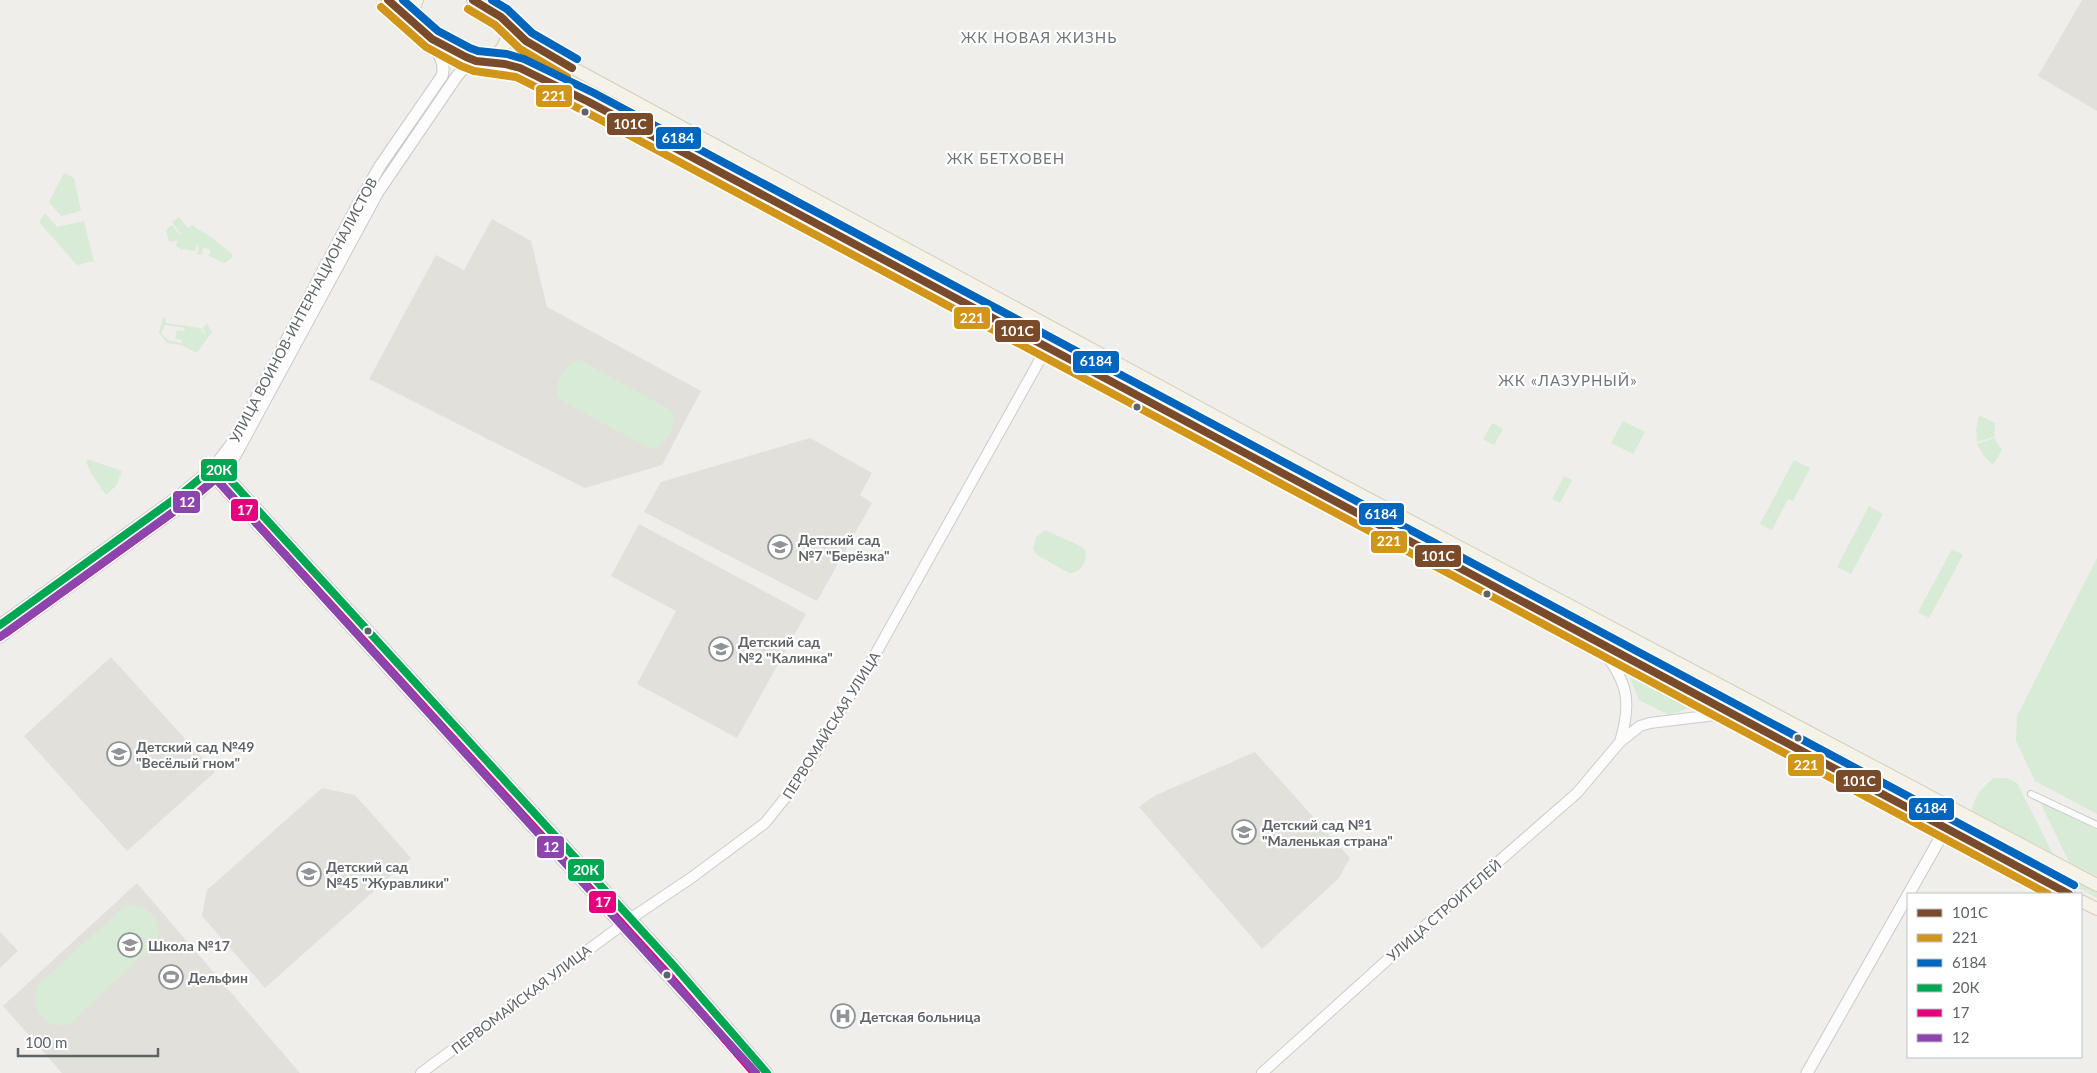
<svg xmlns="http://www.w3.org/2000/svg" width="2097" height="1073" font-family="Lato,sans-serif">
<rect width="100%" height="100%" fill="#efeeea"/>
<path fill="#e2e0da" d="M 2082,0 L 2097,0 L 2097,111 L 2038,76 Z
M 492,219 L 531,241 L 547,307 L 701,391 L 662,465 L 585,488 L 369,379 L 436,255 L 464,270 Z
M 810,438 L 872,473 L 860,495 L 872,503 L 817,601 L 644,512 L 661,482 Z
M 639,524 L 806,614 L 737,738 L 637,684 L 676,611 L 611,576 Z
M 111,657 L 215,772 L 127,851 L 24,736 Z
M 1255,752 L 1350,858 L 1339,878 L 1262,949 L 1139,807 L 1154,796 Z
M 322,788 L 355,795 L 411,858 L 265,988 L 202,916 L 207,890 Z
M 137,883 L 300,1073 L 62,1073 L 3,1006 Z
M 0,932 L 18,951 L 0,968 Z"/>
<path fill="#d8ebd6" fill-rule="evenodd" d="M 510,46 L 793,196 L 791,200 L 508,50 Z
M 64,173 L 74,178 L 81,211 L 61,216 L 49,202 Z
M 810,205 L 1023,320 L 1021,324 L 807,209 Z
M 45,213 L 57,227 L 84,221 L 94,261 L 77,265 L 39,222 Z
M 179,217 L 188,228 L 192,225 L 211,237 L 233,255 L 231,259 L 224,263 L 209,256 L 210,250 L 203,247 L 202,255 L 197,254 L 199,245 L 197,244 L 195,251 L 183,249 L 180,251 L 181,249 L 176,246 L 178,240 L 169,242 L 166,230 L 172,225 L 180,235 L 181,234 L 172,222 Z
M 163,317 L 165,317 L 166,323 L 201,328 L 204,334 L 206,333 L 202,328 L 207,324 L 212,332 L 197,353 L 181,345 L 167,343 L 159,333 ZM 165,325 L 185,328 L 184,331 L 177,330 L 175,339 L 182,340 L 182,343 L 168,340 L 161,333 Z
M 580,360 L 672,411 C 679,423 664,452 649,448 L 560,400 C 550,386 565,363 580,360 Z
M 1097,360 L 1314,476 L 1312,480 L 1095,363 Z
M 1979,415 L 1995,423 L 1994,437 L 1977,442 L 1976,429 Z
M 1623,421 L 1645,432 L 1633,454 L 1611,443 Z
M 1492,423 L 1503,429 L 1494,445 L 1483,439 Z
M 1994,438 L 2002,450 L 1993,465 L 1984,456 L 1977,444 Z
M 87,459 L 122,471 L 116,486 L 106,495 L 92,475 L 86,462 Z
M 1794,460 L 1810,468 L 1793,501 L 1788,499 L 1772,530 L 1760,524 Z
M 1564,476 L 1572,480 L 1560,503 L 1552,499 Z
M 1333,487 L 1834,753 L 1831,757 L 1331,490 Z
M 1869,506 L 1883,514 L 1851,574 L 1837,567 Z
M 1045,530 L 1080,546 L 1085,550 C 1088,561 1081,573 1069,573 L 1037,555 L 1033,549 L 1036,537 Z
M 1952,549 L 1963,555 L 1929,618 L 1918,612 Z
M 2097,558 L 2097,814 L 2035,781 L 2016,741 L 2017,716 Z
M 1632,669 L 1696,701 L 1692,707 L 1669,715 L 1639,700 L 1629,675 Z
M 1994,778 L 2007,778 L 2017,783 L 2053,854 L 1972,811 C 1974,795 1983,787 1994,778 Z
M 2038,798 L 2097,830 L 2097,876 L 2069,862 Z
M 2036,860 L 2097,892 L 2097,898 L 2034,864 Z
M 126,905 C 146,903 167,923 155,943 L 70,1024 C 44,1031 29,1008 38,985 Z"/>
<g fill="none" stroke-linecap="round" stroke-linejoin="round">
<g stroke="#cbcccc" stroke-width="8">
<path id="pedestrian" d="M 2031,794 L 2097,825"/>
</g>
<g stroke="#cbcccc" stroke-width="12">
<path id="tertiary" d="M 1598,643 C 1625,681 1634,695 1620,742
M 630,919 L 691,878 L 765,823 L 797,783 L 876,653 L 1047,347
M 421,1073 L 622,925
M 1262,1073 L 1426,925 L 1577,793 L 1620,742 L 1640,726 L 1650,723 L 1731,713"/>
</g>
<g stroke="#cacacb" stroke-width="13">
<path id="secondary" d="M 214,467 L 223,472 L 675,967 L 767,1073
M 214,467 L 216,479 L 237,502 L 756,1073
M 0,625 L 180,495 L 214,467 L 233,442 L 356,208 L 380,166 L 442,76 C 447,60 434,48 425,36
M 0,637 L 198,494 L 231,463 L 378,192 L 457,76 L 464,68 L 476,61
M 1807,1073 L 1946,828"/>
</g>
<g stroke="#d7ceb8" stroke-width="14">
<path id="primary" d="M 388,0 C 401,9 411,21 422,31 C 439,45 479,72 498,53 C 506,46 508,36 507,25
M 473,0 C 500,14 519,37 545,53 L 1329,478 L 2097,885
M 414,23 L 412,14 L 417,0
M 486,61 L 520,68 L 589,102 L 2069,894
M 2081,901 L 2097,909"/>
</g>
<use href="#pedestrian" stroke="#fdfcfc" stroke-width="6"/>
<use href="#tertiary" stroke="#fdfcfc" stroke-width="10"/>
<use href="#secondary" stroke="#fdfcfc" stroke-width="11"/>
<use href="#primary" stroke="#f4f2e9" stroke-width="12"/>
<g stroke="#fff" stroke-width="11">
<path id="bus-1" d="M 388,0 L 432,39 L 466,57 L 476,61 L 505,64 L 520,68 L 589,102 L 2069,894
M 473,0 L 501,17 L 526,41 L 572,68"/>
</g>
<g stroke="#fff" stroke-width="11">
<path id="bus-2" d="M 381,7 L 426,47 L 461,66 L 474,71 L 516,77 L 584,111 L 2048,894
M 468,9 L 495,25 L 520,49 L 567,77"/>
</g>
<g stroke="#fff" stroke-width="11">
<path id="bus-3" d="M 403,0 L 438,31 L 470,48 L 478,51 L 507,54 L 524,59 L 594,93 L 2074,885
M 492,0 L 507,9 L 532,33 L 577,59"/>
</g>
<g stroke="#fff" stroke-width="11">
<path id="bus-4" d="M 0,625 L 180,495 L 214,467 L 223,472 L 675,967 L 767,1073"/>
</g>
<g stroke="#fff" stroke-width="11">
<path id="bus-5" d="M 6,633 L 186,503 L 215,479 L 217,480 L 668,974 L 754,1073"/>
</g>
<g stroke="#fff" stroke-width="11">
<path id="bus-6" d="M 0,637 L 198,494 L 216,479 L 756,1073"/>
</g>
<use href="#bus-1" stroke="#7a4b2a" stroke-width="8"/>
<use href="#bus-2" stroke="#d1951a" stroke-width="8"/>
<use href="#bus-3" stroke="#0065bd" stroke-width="8"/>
<use href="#bus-4" stroke="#00a651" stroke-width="8"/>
<use href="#bus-5" stroke="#e5007d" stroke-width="8"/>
<use href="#bus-6" stroke="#8e44ad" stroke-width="8"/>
</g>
<defs>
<g id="school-ring" transform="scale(1.25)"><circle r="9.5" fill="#fff" stroke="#919496" stroke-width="1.5"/><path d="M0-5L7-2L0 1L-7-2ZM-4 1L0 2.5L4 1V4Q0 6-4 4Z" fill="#919496"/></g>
<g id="stadium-ring" transform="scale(1.25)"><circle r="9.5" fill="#fff" stroke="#919496" stroke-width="1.5"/><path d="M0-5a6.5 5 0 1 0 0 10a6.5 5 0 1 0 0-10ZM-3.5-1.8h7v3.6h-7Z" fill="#919496"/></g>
<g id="hospital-ring" transform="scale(1.25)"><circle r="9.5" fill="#fff" stroke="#919496" stroke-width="1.5"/><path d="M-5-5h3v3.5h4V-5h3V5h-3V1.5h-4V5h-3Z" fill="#919496"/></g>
</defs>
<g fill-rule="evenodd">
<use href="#school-ring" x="780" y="547"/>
<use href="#school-ring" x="721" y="649"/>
<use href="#school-ring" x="119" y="754"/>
<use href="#school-ring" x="1244" y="832"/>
<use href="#school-ring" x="309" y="874"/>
<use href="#school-ring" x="130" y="945"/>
<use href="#stadium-ring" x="171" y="977"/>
<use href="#hospital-ring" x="843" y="1016"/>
</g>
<g fill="#5f6368" stroke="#fff" stroke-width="2">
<circle cx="585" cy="112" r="4.5"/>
<circle cx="1137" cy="407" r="4.5"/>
<circle cx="1487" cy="594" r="4.5"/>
<circle cx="368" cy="631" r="4.5"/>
<circle cx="1798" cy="738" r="4.5"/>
<circle cx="667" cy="975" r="4.5"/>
</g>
<g text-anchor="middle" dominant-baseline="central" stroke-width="4.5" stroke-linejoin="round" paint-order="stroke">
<g font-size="14" fill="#5f6368" stroke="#fff">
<text transform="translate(303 310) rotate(-62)">УЛИЦА ВОИНОВ-ИНТЕРНАЦИОНАЛИСТОВ</text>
<text transform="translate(831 725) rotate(-58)">ПЕРВОМАЙСКАЯ УЛИЦА</text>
<text transform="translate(1444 910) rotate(-41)">УЛИЦА СТРОИТЕЛЕЙ</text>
<text transform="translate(521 999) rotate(-37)">ПЕРВОМАЙСКАЯ УЛИЦА</text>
</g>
<g font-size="14" font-weight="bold" fill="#5f6368" stroke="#fff" text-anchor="start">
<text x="798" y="539">Детский сад<tspan x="798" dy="16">№7 "Берёзка"</tspan></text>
<text x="738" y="641">Детский сад<tspan x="738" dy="16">№2 "Калинка"</tspan></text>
<text x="136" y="746">Детский сад №49<tspan x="136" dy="16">"Весёлый гном"</tspan></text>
<text x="1262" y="824">Детский сад №1<tspan x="1262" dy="16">"Маленькая страна"</tspan></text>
<text x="326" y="866">Детский сад<tspan x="326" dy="16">№45 "Журавлики"</tspan></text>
<text x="148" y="945">Школа №17</text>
<text x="188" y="977">Дельфин</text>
<text x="860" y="1016">Детская больница</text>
</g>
<g font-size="15" letter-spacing="1" fill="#70757a" stroke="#fff">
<text x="1039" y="37">ЖК НОВАЯ ЖИЗНЬ</text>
<text x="1006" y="158">ЖК БЕТХОВЕН</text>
<text x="1568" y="380">ЖК «ЛАЗУРНЫЙ»</text>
</g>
</g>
<g stroke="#fff" stroke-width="2">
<rect x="535" y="84" width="38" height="24" rx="5" fill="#d1951a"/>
<rect x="606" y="112" width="48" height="24" rx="5" fill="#7a4b2a"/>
<rect x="655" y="126" width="47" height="24" rx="5" fill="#0065bd"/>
<rect x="953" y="306" width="38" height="24" rx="5" fill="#d1951a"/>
<rect x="994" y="319" width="47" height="24" rx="5" fill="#7a4b2a"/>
<rect x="1072" y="350" width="48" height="24" rx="5" fill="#0065bd"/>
<rect x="200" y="458" width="38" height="24" rx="5" fill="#00a651"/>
<rect x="172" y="490" width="29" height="24" rx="5" fill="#8e44ad"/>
<rect x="230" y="498" width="29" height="24" rx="5" fill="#e5007d"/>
<rect x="1358" y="502" width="47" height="24" rx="5" fill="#0065bd"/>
<rect x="1370" y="530" width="38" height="24" rx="5" fill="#d1951a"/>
<rect x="1414" y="544" width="48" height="24" rx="5" fill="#7a4b2a"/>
<rect x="1787" y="753" width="38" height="24" rx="5" fill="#d1951a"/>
<rect x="1835" y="769" width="47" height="24" rx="5" fill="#7a4b2a"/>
<rect x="1908" y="797" width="47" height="24" rx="5" fill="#0065bd"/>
<rect x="536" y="835" width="29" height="24" rx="5" fill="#8e44ad"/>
<rect x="567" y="858" width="38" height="24" rx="5" fill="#00a651"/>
<rect x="588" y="890" width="29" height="24" rx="5" fill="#e5007d"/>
</g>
<g font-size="14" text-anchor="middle" font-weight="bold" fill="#fff">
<text x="554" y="101">221</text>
<text x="630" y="129">101С</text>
<text x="678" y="143">6184</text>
<text x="972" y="323">221</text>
<text x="1017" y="336">101С</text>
<text x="1096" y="366">6184</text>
<text x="219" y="475">20К</text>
<text x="187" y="507">12</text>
<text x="245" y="515">17</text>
<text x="1381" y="519">6184</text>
<text x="1389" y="546">221</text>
<text x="1438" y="561">101С</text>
<text x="1806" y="770">221</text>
<text x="1859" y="786">101С</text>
<text x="1931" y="813">6184</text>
<text x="551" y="852">12</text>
<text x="586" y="875">20К</text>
<text x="603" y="907">17</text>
</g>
<rect x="1907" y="893" width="175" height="165" fill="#ffffff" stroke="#bfc1c3"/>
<rect x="1917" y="909" width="25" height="8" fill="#7a4b2a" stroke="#bfc1c3"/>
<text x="1952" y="918" font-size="15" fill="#5f6368">101С</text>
<rect x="1917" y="934" width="25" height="8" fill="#d1951a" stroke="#bfc1c3"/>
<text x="1952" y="943" font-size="15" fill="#5f6368">221</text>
<rect x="1917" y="959" width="25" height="8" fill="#0065bd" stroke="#bfc1c3"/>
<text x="1952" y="968" font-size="15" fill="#5f6368">6184</text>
<rect x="1917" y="984" width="25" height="8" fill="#00a651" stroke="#bfc1c3"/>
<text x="1952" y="993" font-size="15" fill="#5f6368">20К</text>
<rect x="1917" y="1009" width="25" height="8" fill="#e5007d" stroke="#bfc1c3"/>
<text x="1952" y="1018" font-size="15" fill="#5f6368">17</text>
<rect x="1917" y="1034" width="25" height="8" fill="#8e44ad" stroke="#bfc1c3"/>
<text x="1952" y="1043" font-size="15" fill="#5f6368">12</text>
<path d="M18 1048v8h140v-8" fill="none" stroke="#5f6368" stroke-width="2.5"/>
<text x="25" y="1048" font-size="15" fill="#5f6368" stroke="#ffffff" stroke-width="4" paint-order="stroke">100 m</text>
</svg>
